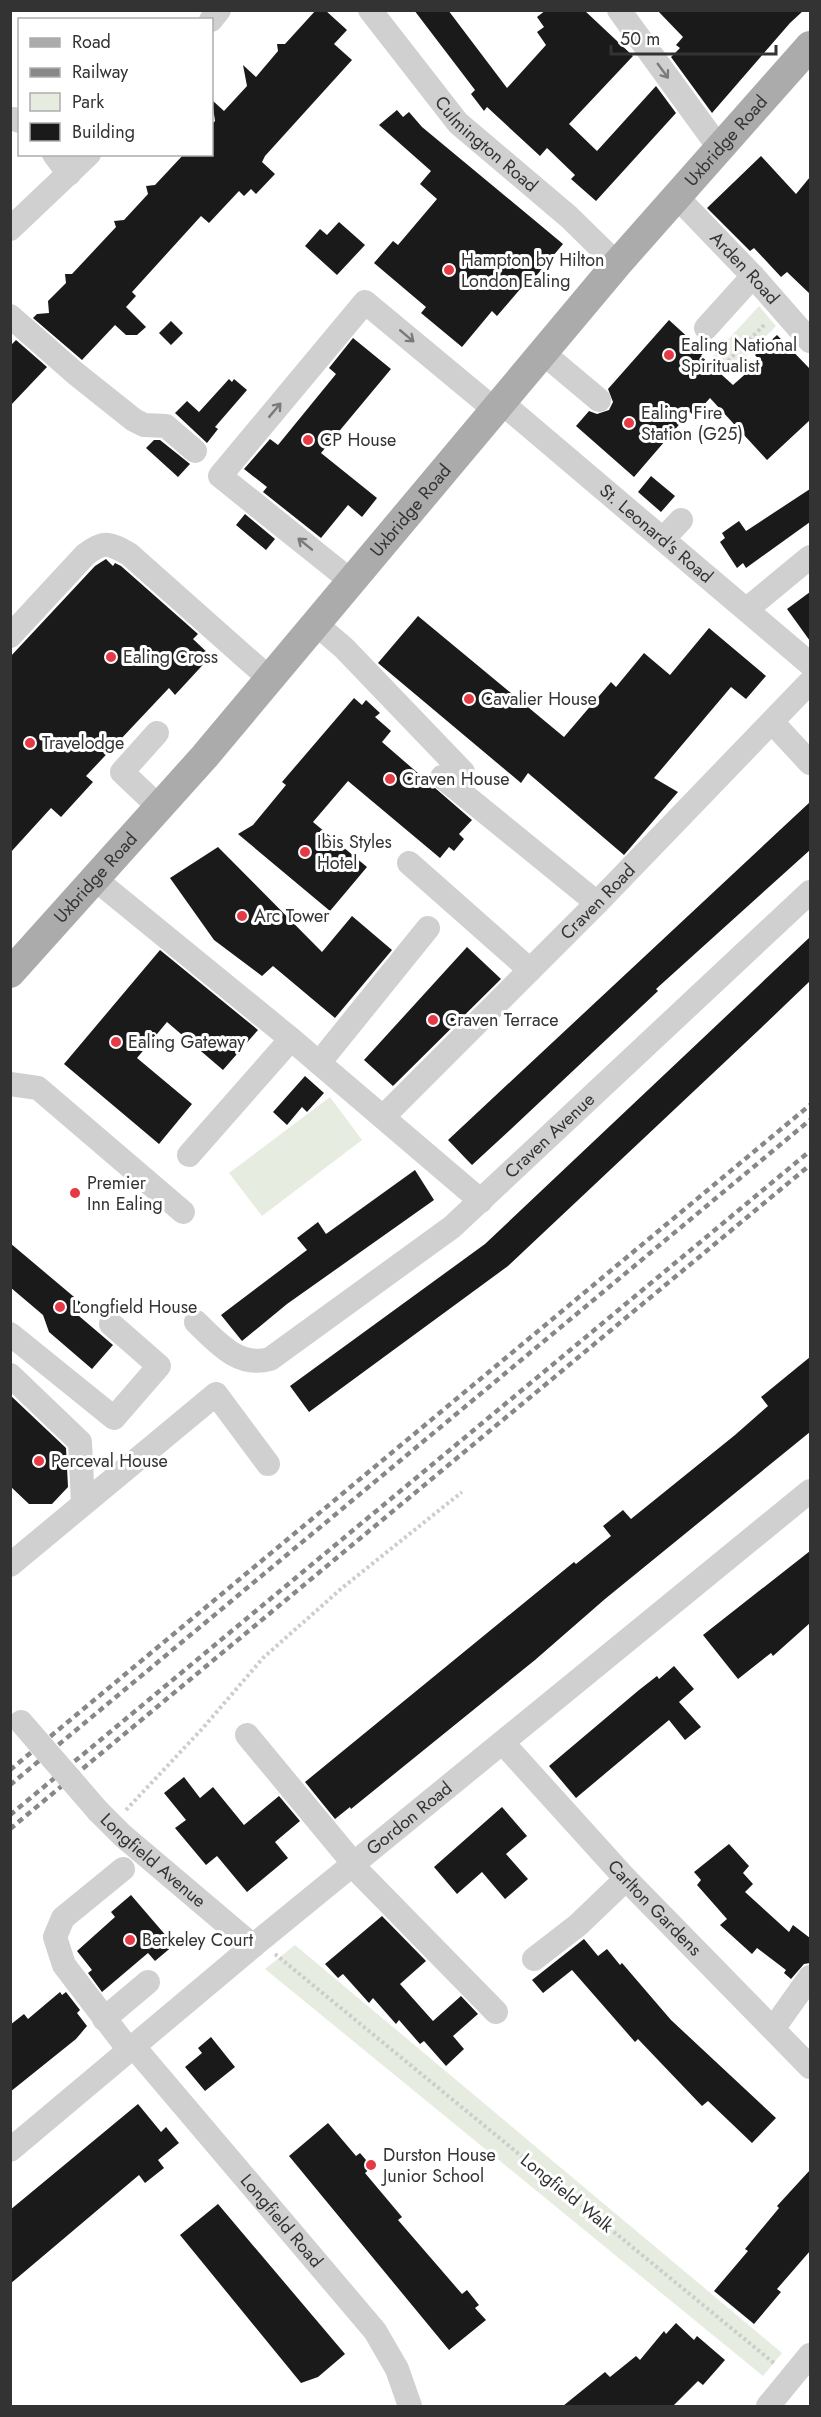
<svg xmlns="http://www.w3.org/2000/svg" width="821" height="2417" font-family="Jost,sans-serif">
<rect width="100%" height="100%" fill="#fff"/>
<path fill="#e6ecdf" d="M 759,306 L 776,326 L 730,373 L 712,357 Z
M 330,1097 L 362,1140 L 262,1216 L 229,1173 Z
M 295,1945 L 782,2353 L 763,2376 L 265,1969 Z"/>
<path fill="#1a1a1a" d="M 316,10 L 325,10 L 347,30 L 334,44 L 352,60 L 265,156 L 262,162 L 275,174 L 256,194 L 251,189 L 244,196 L 239,191 L 209,223 L 201,216 L 132,292 L 136,296 L 126,307 L 146,327 L 137,335 L 126,335 L 115,325 L 82,360 L 33,318 L 37,314 L 49,313 L 48,301 L 66,283 L 65,274 L 72,274 L 116,227 L 114,221 L 124,220 L 148,194 L 146,186 L 155,185 L 184,154 L 212,154 L 212,124 L 215,121 L 212,100 L 224,111 L 247,86 L 243,65 L 256,77 L 278,51 L 277,44 L 285,44 Z
M 414,10 L 448,10 L 507,88 L 546,45 L 537,32 L 544,27 L 537,17 L 546,10 L 584,10 L 633,56 L 569,124 L 597,151 L 656,86 L 676,113 L 596,201 L 571,179 L 575,175 L 547,148 L 540,156 L 487,107 L 484,111 L 471,94 L 475,90 Z
M 657,10 L 804,10 L 790,23 L 712,113 L 671,57 L 680,48 L 676,45 L 683,37 Z
M 397,110 L 403,117 L 409,112 L 422,127 L 563,244 L 531,282 L 528,280 L 497,316 L 492,311 L 462,347 L 421,313 L 426,307 L 374,263 L 393,241 L 398,245 L 437,199 L 420,184 L 431,171 L 379,125 Z
M 761,156 L 796,194 L 810,177 L 810,294 L 787,272 L 781,277 L 754,248 L 750,251 L 707,208 Z
M 339,222 L 365,245 L 337,275 L 305,246 L 320,229 L 327,235 Z
M 669,320 L 704,352 L 701,356 L 733,385 L 760,361 L 755,355 L 777,335 L 810,369 L 810,420 L 767,460 L 710,398 L 694,416 L 690,412 L 634,477 L 576,426 L 589,411 L 597,414 L 609,410 L 613,402 L 608,389 Z
M 171,321 L 183,333 L 171,345 L 159,333 Z
M 353,338 L 391,369 L 321,453 L 377,498 L 362,517 L 348,505 L 321,538 L 263,492 L 267,487 L 244,469 L 270,439 L 278,445 L 336,374 L 329,368 Z
M 16,340 L 47,367 L 10,406 L 10,346 Z
M 229,379 L 232,382 L 234,379 L 247,390 L 215,427 L 218,429 L 207,443 L 175,413 L 187,401 L 199,412 Z
M 154,440 L 160,440 L 190,464 L 178,477 L 146,448 Z
M 651,476 L 675,496 L 661,512 L 638,492 Z
M 810,489 L 810,522 L 746,568 L 743,563 L 737,568 L 720,542 L 725,538 L 722,533 L 739,521 L 746,531 Z
M 245,514 L 275,539 L 266,550 L 236,525 Z
M 106,559 L 113,566 L 115,563 L 121,566 L 198,634 L 193,639 L 211,656 L 175,695 L 169,688 L 86,776 L 93,782 L 61,817 L 51,808 L 10,853 L 10,657 L 95,566 Z
M 810,592 L 810,641 L 787,609 Z
M 418,616 L 564,737 L 611,682 L 616,687 L 644,653 L 670,675 L 709,628 L 766,676 L 746,699 L 731,687 L 654,778 L 678,792 L 624,855 L 528,773 L 521,783 L 378,663 Z
M 354,698 L 362,705 L 366,700 L 380,713 L 375,717 L 391,731 L 382,742 L 472,820 L 459,834 L 464,839 L 454,851 L 449,847 L 440,858 L 348,781 L 313,822 L 367,867 L 330,911 L 238,834 L 253,825 L 286,785 L 282,782 Z
M 810,802 L 810,850 L 656,989 L 658,991 L 510,1130 L 472,1165 L 470,1163 L 448,1140 Z
M 218,847 L 322,952 L 352,916 L 392,950 L 335,1018 L 273,966 L 262,976 L 214,940 L 170,878 Z
M 810,937 L 810,981 L 761,1028 L 508,1266 L 309,1412 L 290,1386 L 485,1244 Z
M 467,947 L 501,979 L 393,1086 L 364,1060 Z
M 160,950 L 258,1030 L 223,1070 L 167,1022 L 137,1058 L 192,1104 L 159,1144 L 64,1064 Z
M 305,1076 L 324,1093 L 307,1112 L 302,1107 L 287,1125 L 273,1112 Z
M 415,1170 L 434,1200 L 287,1304 L 242,1341 L 221,1315 L 307,1250 L 297,1238 L 318,1222 L 326,1234 Z
M 10,1243 L 86,1307 L 79,1316 L 113,1345 L 92,1369 L 49,1332 L 43,1315 L 10,1287 Z
M 810,1357 L 810,1432 L 605,1599 L 535,1660 L 351,1809 L 350,1807 L 335,1819 L 305,1782 L 574,1562 L 576,1564 L 611,1536 L 603,1526 L 623,1510 L 631,1519 L 735,1435 L 768,1406 L 761,1397 Z
M 10,1395 L 66,1448 L 68,1487 L 52,1504 L 29,1504 L 10,1486 Z
M 810,1551 L 810,1623 L 773,1656 L 771,1653 L 738,1679 L 703,1635 Z
M 674,1666 L 694,1689 L 679,1702 L 701,1727 L 685,1740 L 669,1720 L 576,1798 L 549,1766 L 639,1690 L 657,1676 L 659,1679 Z
M 184,1777 L 200,1798 L 213,1787 L 244,1825 L 279,1796 L 300,1821 L 275,1842 L 288,1858 L 247,1892 L 217,1856 L 206,1865 L 175,1828 L 186,1820 L 164,1793 Z
M 502,1807 L 527,1836 L 506,1854 L 528,1879 L 505,1899 L 482,1872 L 457,1894 L 434,1867 Z
M 729,1844 L 749,1866 L 743,1873 L 753,1884 L 745,1892 L 789,1932 L 793,1925 L 810,1938 L 810,1963 L 804,1964 L 791,1979 L 784,1973 L 786,1970 L 757,1948 L 752,1954 L 720,1925 L 727,1919 L 697,1885 L 701,1880 L 694,1872 Z
M 131,1895 L 174,1945 L 155,1961 L 148,1953 L 102,1992 L 88,1973 L 92,1970 L 77,1951 L 115,1917 L 111,1912 Z
M 382,1916 L 426,1961 L 400,1984 L 433,2021 L 461,1996 L 478,2014 L 453,2036 L 464,2049 L 446,2066 L 424,2041 L 420,2044 L 399,2020 L 396,2024 L 373,1998 L 369,2003 L 343,1974 L 338,1978 L 325,1964 Z
M 584,1939 L 598,1956 L 607,1949 L 620,1965 L 622,1963 L 671,2020 L 776,2118 L 752,2143 L 708,2101 L 702,2106 L 638,2039 L 635,2042 L 572,1970 L 543,1993 L 532,1980 Z
M 60,1992 L 62,1995 L 66,1992 L 80,2010 L 77,2013 L 87,2026 L 76,2039 L 10,2092 L 10,2025 L 24,2014 L 28,2019 Z
M 211,2037 L 235,2067 L 205,2091 L 185,2067 L 202,2053 L 198,2048 Z
M 138,2104 L 161,2132 L 166,2127 L 179,2143 L 158,2160 L 164,2168 L 145,2183 L 139,2175 L 10,2284 L 10,2210 Z
M 328,2123 L 356,2156 L 360,2153 L 372,2167 L 365,2173 L 402,2217 L 398,2220 L 462,2294 L 467,2290 L 479,2305 L 475,2308 L 486,2320 L 449,2350 L 289,2156 Z
M 810,2170 L 810,2251 L 777,2289 L 781,2292 L 754,2324 L 714,2291 L 748,2251 L 745,2249 L 779,2208 L 777,2206 Z
M 218,2204 L 345,2354 L 318,2377 L 301,2383 L 180,2235 Z
M 676,2323 L 694,2340 L 697,2336 L 725,2360 L 703,2385 L 698,2381 L 673,2406 L 563,2406 L 605,2372 L 610,2377 L 636,2356 L 640,2360 L 664,2331 L 666,2334 Z"/>
<g fill="none" stroke-linecap="round" stroke-linejoin="round">
<path stroke="#cdcdcd" stroke-width="4" stroke-dasharray="3 3" stroke-linecap="butt" d="M 728,361 L 766,323
M 126,1810 L 202,1729 L 263,1658 L 342,1588 L 462,1492
M 275,1954 L 775,2364"/>
<g stroke="#d0d0d0" stroke-width="24">
<path id="s1" d="M 370,10 L 458,123 L 569,217 L 617,264"/>
<path d="M 619,10 L 720,149"/>
<path d="M 211,20 L 219,10"/>
<path d="M 14,119 L 20,121"/>
<path d="M 54,154 L 69,174"/>
<path id="s2" d="M 677,197 L 753,276 L 810,341"/>
<path d="M 10,229 L 89,154"/>
<path d="M 10,316 L 75,373 L 134,420 L 144,425 L 166,426 L 195,451"/>
<path d="M 706,328 L 753,276"/>
<path d="M 543,353 L 599,400"/>
<path id="s3" d="M 502,403 L 810,664"/>
<path d="M 664,538 L 681,520"/>
<path d="M 351,581 L 220,476 L 365,302 L 495,410"/>
<path d="M 747,609 L 810,557"/>
<path d="M 316,624 L 344,648 L 463,772"/>
<path d="M 10,636 L 85,555 C 104,540 109,543 129,554 L 271,680"/>
<path d="M 772,722 L 810,763"/>
<path d="M 157,733 L 122,772 L 160,808"/>
<path d="M 442,777 L 597,903"/>
<path d="M 409,863 L 530,970"/>
<path d="M 95,879 L 291,1039 L 481,1201"/>
<path d="M 319,1063 L 428,928"/>
<path d="M 10,1084 L 38,1088 L 183,1212"/>
<path id="s4" d="M 383,1117 L 597,903 L 810,682"/>
<path d="M 189,1155 L 291,1039"/>
<path id="s5" d="M 196,1322 C 217,1342 238,1368 270,1359 L 452,1227 L 810,892"/>
<path d="M 10,1334 L 114,1418 L 159,1366 L 111,1324"/>
<path d="M 10,1375 L 80,1442 L 83,1504"/>
<path d="M 10,1565 L 216,1394 L 268,1464"/>
<path d="M 247,1735 L 354,1864"/>
<path id="s6" d="M 503,1743 L 626,1879 L 810,2067"/>
<path id="s7" d="M 98,1811 L 122,1835 L 253,1946"/>
<path d="M 352,1865 L 496,2012"/>
<path d="M 123,1869 L 63,1918 L 55,1937 L 64,1965 L 129,2050"/>
<path d="M 534,1959 L 578,1925 L 626,1879"/>
<path d="M 104,2019 L 148,1982"/>
<path d="M 773,2029 L 810,1977"/>
<path id="s8" d="M 134,2047 L 375,2331 L 397,2369 L 410,2406"/>
<path id="s9" d="M 10,2150 L 259,1941 L 810,1491"/>
<path d="M 768,2406 L 810,2355"/>
</g>
<path stroke="#ababab" stroke-width="30" id="s10" d="M 10,973 L 205,756 L 617,264 L 810,46"/>
<path stroke="#888" stroke-width="4.5" stroke-dasharray="6 4.5" stroke-linecap="butt" d="M 10,1770 L 810,1105
M 10,1785 L 810,1120
M 10,1815 L 810,1151
M 10,1829 L 810,1165"/>
<path stroke="#d0d0d0" stroke-width="24" d="M 21,1722 L 98,1811"/>
</g>
<defs><path id="oneway-shaft" d="M-6 0H5M1.5-3L5.5 0L1.5 3" fill="none" stroke-width="1.6" stroke-linecap="round" stroke-linejoin="round" transform="scale(1.5)"/></defs>
<g stroke="#7a7a7a">
<use href="#oneway-shaft" transform="translate(663 71) rotate(54)"/>
<use href="#oneway-shaft" transform="translate(407 336) rotate(40)"/>
<use href="#oneway-shaft" transform="translate(275 410) rotate(-50)"/>
<use href="#oneway-shaft" transform="translate(305 544) rotate(-141)"/>
</g>
<g fill="#e63946" stroke="#fff" stroke-width="2">
<circle cx="449" cy="270" r="6"/>
<circle cx="669" cy="355" r="6"/>
<circle cx="629" cy="423" r="6"/>
<circle cx="308" cy="440" r="6"/>
<circle cx="111" cy="657" r="6"/>
<circle cx="469" cy="699" r="6"/>
<circle cx="30" cy="743" r="6"/>
<circle cx="390" cy="779" r="6"/>
<circle cx="305" cy="852" r="6"/>
<circle cx="242" cy="916" r="6"/>
<circle cx="433" cy="1020" r="6"/>
<circle cx="116" cy="1042" r="6"/>
<circle cx="75" cy="1193" r="6"/>
<circle cx="60" cy="1307" r="6"/>
<circle cx="39" cy="1461" r="6"/>
<circle cx="130" cy="1940" r="6"/>
<circle cx="371" cy="2165" r="6"/>
</g>
<g text-anchor="middle" dominant-baseline="central" stroke-width="6" stroke-linejoin="round" paint-order="stroke">
<g font-size="18" fill="#333" stroke="#fff">
<text stroke="none"><textPath href="#s10" startOffset="1098">Uxbridge Road</textPath></text>
<text stroke="none"><textPath href="#s1" startOffset="178">Culmington Road</textPath></text>
<text stroke="none"><textPath href="#s2" startOffset="98">Arden Road</textPath></text>
<text stroke="none"><textPath href="#s10" startOffset="612">Uxbridge Road</textPath></text>
<text stroke="none"><textPath href="#s3" startOffset="202">St. Leonard's Road</textPath></text>
<text stroke="none"><textPath href="#s10" startOffset="128">Uxbridge Road</textPath></text>
<text stroke="none"><textPath href="#s4" startOffset="304">Craven Road</textPath></text>
<text stroke="none"><textPath href="#s5" startOffset="446">Craven Avenue</textPath></text>
<text stroke="none"><textPath href="#s9" startOffset="519">Gordon Road</textPath></text>
<text stroke="none"><textPath href="#s7" startOffset="74">Longfield Avenue</textPath></text>
<text stroke="none"><textPath href="#s6" startOffset="224">Carlton Gardens</textPath></text>
<text transform="translate(567 2193) rotate(39)">Longfield Walk</text>
<text stroke="none"><textPath href="#s8" startOffset="228">Longfield Road</textPath></text>
</g>
<g font-size="18" fill="#333" stroke="#fff" text-anchor="start">
<text x="461" y="260">Hampton by Hilton<tspan x="461" dy="21">London Ealing</tspan></text>
<text x="681" y="345">Ealing National<tspan x="681" dy="21">Spiritualist</tspan></text>
<text x="641" y="413">Ealing Fire<tspan x="641" dy="21">Station (G25)</tspan></text>
<text x="320" y="440">CP House</text>
<text x="123" y="657">Ealing Cross</text>
<text x="481" y="699">Cavalier House</text>
<text x="42" y="743">Travelodge</text>
<text x="402" y="779">Craven House</text>
<text x="317" y="842">Ibis Styles<tspan x="317" dy="21">Hotel</tspan></text>
<text x="254" y="916">Arc Tower</text>
<text x="445" y="1020">Craven Terrace</text>
<text x="128" y="1042">Ealing Gateway</text>
<text x="87" y="1183">Premier<tspan x="87" dy="21">Inn Ealing</tspan></text>
<text x="72" y="1307">Longfield House</text>
<text x="51" y="1461">Perceval House</text>
<text x="142" y="1940">Berkeley Court</text>
<text x="383" y="2155">Durston House<tspan x="383" dy="21">Junior School</tspan></text>
</g>
</g>
<rect width="821" height="2417" fill="none" stroke="#333333" stroke-width="24"/>
<rect x="18" y="18" width="195" height="138" fill="#ffffff" stroke="#adadad" stroke-width="1.5"/>
<rect x="30" y="38" width="30" height="9" fill="#ababab" stroke="#adadad" stroke-width="1.5"/>
<text x="72" y="48" font-size="18" fill="#333333">Road</text>
<rect x="30" y="68" width="30" height="9" fill="#888888" stroke="#adadad" stroke-width="1.5"/>
<text x="72" y="78" font-size="18" fill="#333333">Railway</text>
<rect x="30" y="93" width="30" height="18" fill="#e6ecdf" stroke="#adadad" stroke-width="1.5"/>
<text x="72" y="108" font-size="18" fill="#333333">Park</text>
<rect x="30" y="123" width="30" height="18" fill="#1a1a1a" stroke="#adadad" stroke-width="1.5"/>
<text x="72" y="138" font-size="18" fill="#333333">Building</text>
<path d="M611 45v9h165v-9" fill="none" stroke="#333333" stroke-width="3"/>
<text x="620" y="45" font-size="18" fill="#333333" stroke="#ffffff" stroke-width="4.5" paint-order="stroke">50 m</text>
</svg>
